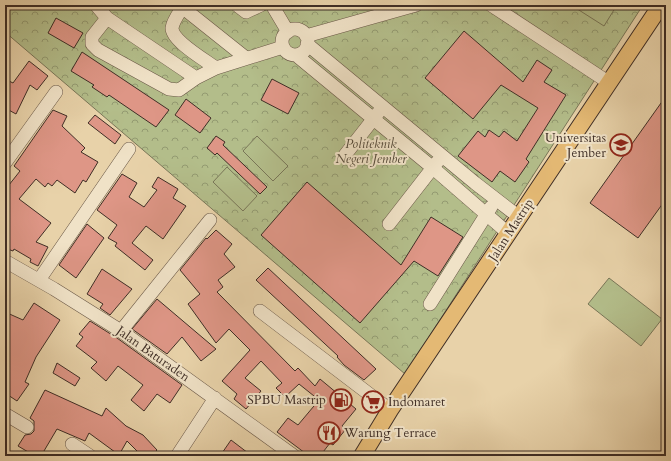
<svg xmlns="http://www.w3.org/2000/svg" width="671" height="461" font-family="Cardo,serif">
<defs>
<pattern id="park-crowns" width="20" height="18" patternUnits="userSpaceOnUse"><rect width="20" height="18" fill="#b3bd8a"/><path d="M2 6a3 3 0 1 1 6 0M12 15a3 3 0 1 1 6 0" fill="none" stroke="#939a71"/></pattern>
</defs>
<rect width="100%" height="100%" fill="#e8d2a9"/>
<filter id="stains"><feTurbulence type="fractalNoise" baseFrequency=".005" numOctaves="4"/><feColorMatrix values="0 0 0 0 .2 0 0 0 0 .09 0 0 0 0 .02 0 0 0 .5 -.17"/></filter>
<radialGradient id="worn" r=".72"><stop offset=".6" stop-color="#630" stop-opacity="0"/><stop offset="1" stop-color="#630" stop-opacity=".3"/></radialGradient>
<path fill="url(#park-crowns)" stroke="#797658" d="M 5,5 L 643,5 L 405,374 L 5,32 Z"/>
<path fill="#b3bd8a" stroke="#797658" d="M 571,5 L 617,5 L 604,26 Z
M 257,136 L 288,166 L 273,181 L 243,151 Z
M 227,167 L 257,196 L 243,211 L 213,182 Z
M 609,278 L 662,319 L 641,346 L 588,304 Z"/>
<path fill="#de9686" stroke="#3f2e26" d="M 56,18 L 83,33 L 74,48 L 48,33 Z
M 464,31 L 523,82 L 537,60 L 552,70 L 544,82 L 566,95 L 526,159 L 529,162 L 515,182 L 500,171 L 492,182 L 458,156 L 478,131 L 485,137 L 489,130 L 499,137 L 504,131 L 517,141 L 538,108 L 501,85 L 473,119 L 425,78 Z
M 82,52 L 169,110 L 156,127 L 109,95 L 107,97 L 92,87 L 94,85 L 71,71 Z
M 29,61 L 48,76 L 37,90 L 30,85 L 16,114 L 5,108 L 5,79 L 13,83 Z
M 272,79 L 299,93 L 288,114 L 261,100 Z
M 666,96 L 666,199 L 638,238 L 590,203 Z
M 186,99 L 211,118 L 200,133 L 175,115 Z
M 53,110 L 67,116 L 62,126 L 85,148 L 81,152 L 98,162 L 86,182 L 83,180 L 75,193 L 57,180 L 52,186 L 48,183 L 45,187 L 36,179 L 19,199 L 51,223 L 36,242 L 48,247 L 38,266 L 30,262 L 31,259 L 14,249 L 13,251 L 5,248 L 5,190 L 20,171 L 14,166 Z
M 95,115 L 121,135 L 115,144 L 88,123 Z
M 216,136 L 225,142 L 223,145 L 267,187 L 260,194 L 217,153 L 215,155 L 207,148 Z
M 122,174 L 137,183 L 129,197 L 144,207 L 157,190 L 152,187 L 158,177 L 178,189 L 173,198 L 186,206 L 163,239 L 146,226 L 132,243 L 153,260 L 145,270 L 115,246 L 117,243 L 108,238 L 117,225 L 97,210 Z
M 307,182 L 401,265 L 431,217 L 463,237 L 438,276 L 414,261 L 360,323 L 261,235 Z
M 87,224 L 104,238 L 76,278 L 59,265 Z
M 216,230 L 232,244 L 224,254 L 235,267 L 218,280 L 223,287 L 217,292 L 295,371 L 298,368 L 315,386 L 320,379 L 356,409 L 342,426 L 346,429 L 333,445 L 330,443 L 320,456 L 309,456 L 277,432 L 288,418 L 298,425 L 319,400 L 299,384 L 285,397 L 276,388 L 282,383 L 261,361 L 245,378 L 261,391 L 246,409 L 234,399 L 237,394 L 222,381 L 250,350 L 229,329 L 216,343 L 188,304 L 200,294 L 180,270 L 206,238 L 207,239 Z
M 268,268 L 376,369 L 364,380 L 344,365 L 337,357 L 338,356 L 256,280 Z
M 102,269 L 132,289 L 110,315 L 100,308 L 103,304 L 87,294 Z
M 157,299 L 216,349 L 201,361 L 182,337 L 167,354 L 132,329 Z
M 34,303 L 60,320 L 36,357 L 25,382 L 29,384 L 17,401 L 5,393 L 5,312 L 23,320 Z
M 90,321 L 117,338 L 182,385 L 170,403 L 157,394 L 144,411 L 131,400 L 143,385 L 118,366 L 106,381 L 91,368 L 97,362 L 76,346 L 83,337 L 79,334 Z
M 57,363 L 80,378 L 75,386 L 53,373 Z
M 45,390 L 102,416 L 106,408 L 126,426 L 143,435 L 157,450 L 151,456 L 142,456 L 127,441 L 119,455 L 89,433 L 85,441 L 57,429 L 41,456 L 35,456 L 18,446 L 25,435 L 31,434 L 34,431 L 34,421 L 30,418 Z
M 231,440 L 252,456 L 220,456 Z"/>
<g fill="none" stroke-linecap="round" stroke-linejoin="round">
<g stroke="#695747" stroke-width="14">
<path id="minor" d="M 96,5 L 107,18 L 196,78
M 184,5 C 180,12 173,20 172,28 C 172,41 205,60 216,68
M 237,5 L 246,12 L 261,5
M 272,5 L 288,32
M 491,5 L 608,82
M 182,7 L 246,58
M 107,18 L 92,37 L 92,44 L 98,50 L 169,89 L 179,90 L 196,78 L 216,68 L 283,47
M282 42a13 13 0 1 1 26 0a13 13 0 1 1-26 0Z
M 306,36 L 416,5
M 307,44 L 475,183 L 519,217
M 296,55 L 433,168 L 508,233
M 345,155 L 378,113
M 5,163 L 56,92
M 389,224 L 438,161
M 5,261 L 54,289 L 121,331 L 294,456
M 39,280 L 129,149
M 430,304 L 491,207
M 260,311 L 390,410
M 121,331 L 210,220
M 5,414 L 27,427
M 72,444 L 90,456
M 177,456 L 215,398"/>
</g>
<g stroke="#3f2e26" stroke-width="18">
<path id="major" d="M 362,456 L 390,410 L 661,5"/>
</g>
<use href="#minor" stroke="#f0e2c7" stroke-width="13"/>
<use href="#major" stroke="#e4b974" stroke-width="16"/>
</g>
<defs>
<g id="university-ring" transform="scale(1.15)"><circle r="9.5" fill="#f0e2c7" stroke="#8f2418" stroke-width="1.5"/><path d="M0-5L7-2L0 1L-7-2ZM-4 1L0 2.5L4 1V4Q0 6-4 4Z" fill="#8f2418"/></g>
<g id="fuel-ring" transform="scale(1.15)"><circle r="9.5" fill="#f0e2c7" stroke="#8f2418" stroke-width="1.5"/><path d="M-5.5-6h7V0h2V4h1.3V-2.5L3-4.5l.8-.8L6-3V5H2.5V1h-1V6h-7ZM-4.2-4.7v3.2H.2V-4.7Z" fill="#8f2418"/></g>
<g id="supermarket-ring" transform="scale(1.15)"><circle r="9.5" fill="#f0e2c7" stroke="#8f2418" stroke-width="1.5"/><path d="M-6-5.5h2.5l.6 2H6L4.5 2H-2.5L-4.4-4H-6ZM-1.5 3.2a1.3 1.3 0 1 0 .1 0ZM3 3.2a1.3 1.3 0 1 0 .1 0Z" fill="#8f2418"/></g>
<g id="restaurant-ring" transform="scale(1.15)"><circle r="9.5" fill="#f0e2c7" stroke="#8f2418" stroke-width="1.5"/><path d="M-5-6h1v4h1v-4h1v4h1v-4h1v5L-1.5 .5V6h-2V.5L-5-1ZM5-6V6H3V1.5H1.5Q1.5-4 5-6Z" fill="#8f2418"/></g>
</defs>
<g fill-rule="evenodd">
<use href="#university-ring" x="621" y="145"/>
<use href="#fuel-ring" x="341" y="400"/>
<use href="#supermarket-ring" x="373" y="402"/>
<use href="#restaurant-ring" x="329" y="433"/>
</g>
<g text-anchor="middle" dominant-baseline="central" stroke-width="4" stroke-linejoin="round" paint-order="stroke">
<g font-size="13" fill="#3f2e26" stroke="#f0e2c7" text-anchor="end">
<text x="606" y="138">Universitas<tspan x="606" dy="15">Jember</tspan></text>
<text x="326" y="400">SPBU Mastrip</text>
<text x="388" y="402" text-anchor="start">Indomaret</text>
<text x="344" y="433" text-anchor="start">Warung Terrace</text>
</g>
<g font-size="13" font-style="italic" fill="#564b3a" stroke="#f0e2c7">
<text x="371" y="144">Politeknik<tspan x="371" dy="15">Negeri Jember</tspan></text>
</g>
<g font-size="13" fill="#3f2e26" stroke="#f0e2c7">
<text transform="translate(511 230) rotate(-57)">Jalan Mastrip</text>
<text transform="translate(153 354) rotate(35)">Jalan Baturaden</text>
</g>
</g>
<rect width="671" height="461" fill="none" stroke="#e8d2a9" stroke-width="20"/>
<rect x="6" y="6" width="659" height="449" fill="none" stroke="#3f2e26" stroke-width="2"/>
<rect x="10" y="10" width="651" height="441" fill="none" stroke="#3f2e26"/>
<rect width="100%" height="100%" filter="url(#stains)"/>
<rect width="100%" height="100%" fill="url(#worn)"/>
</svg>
